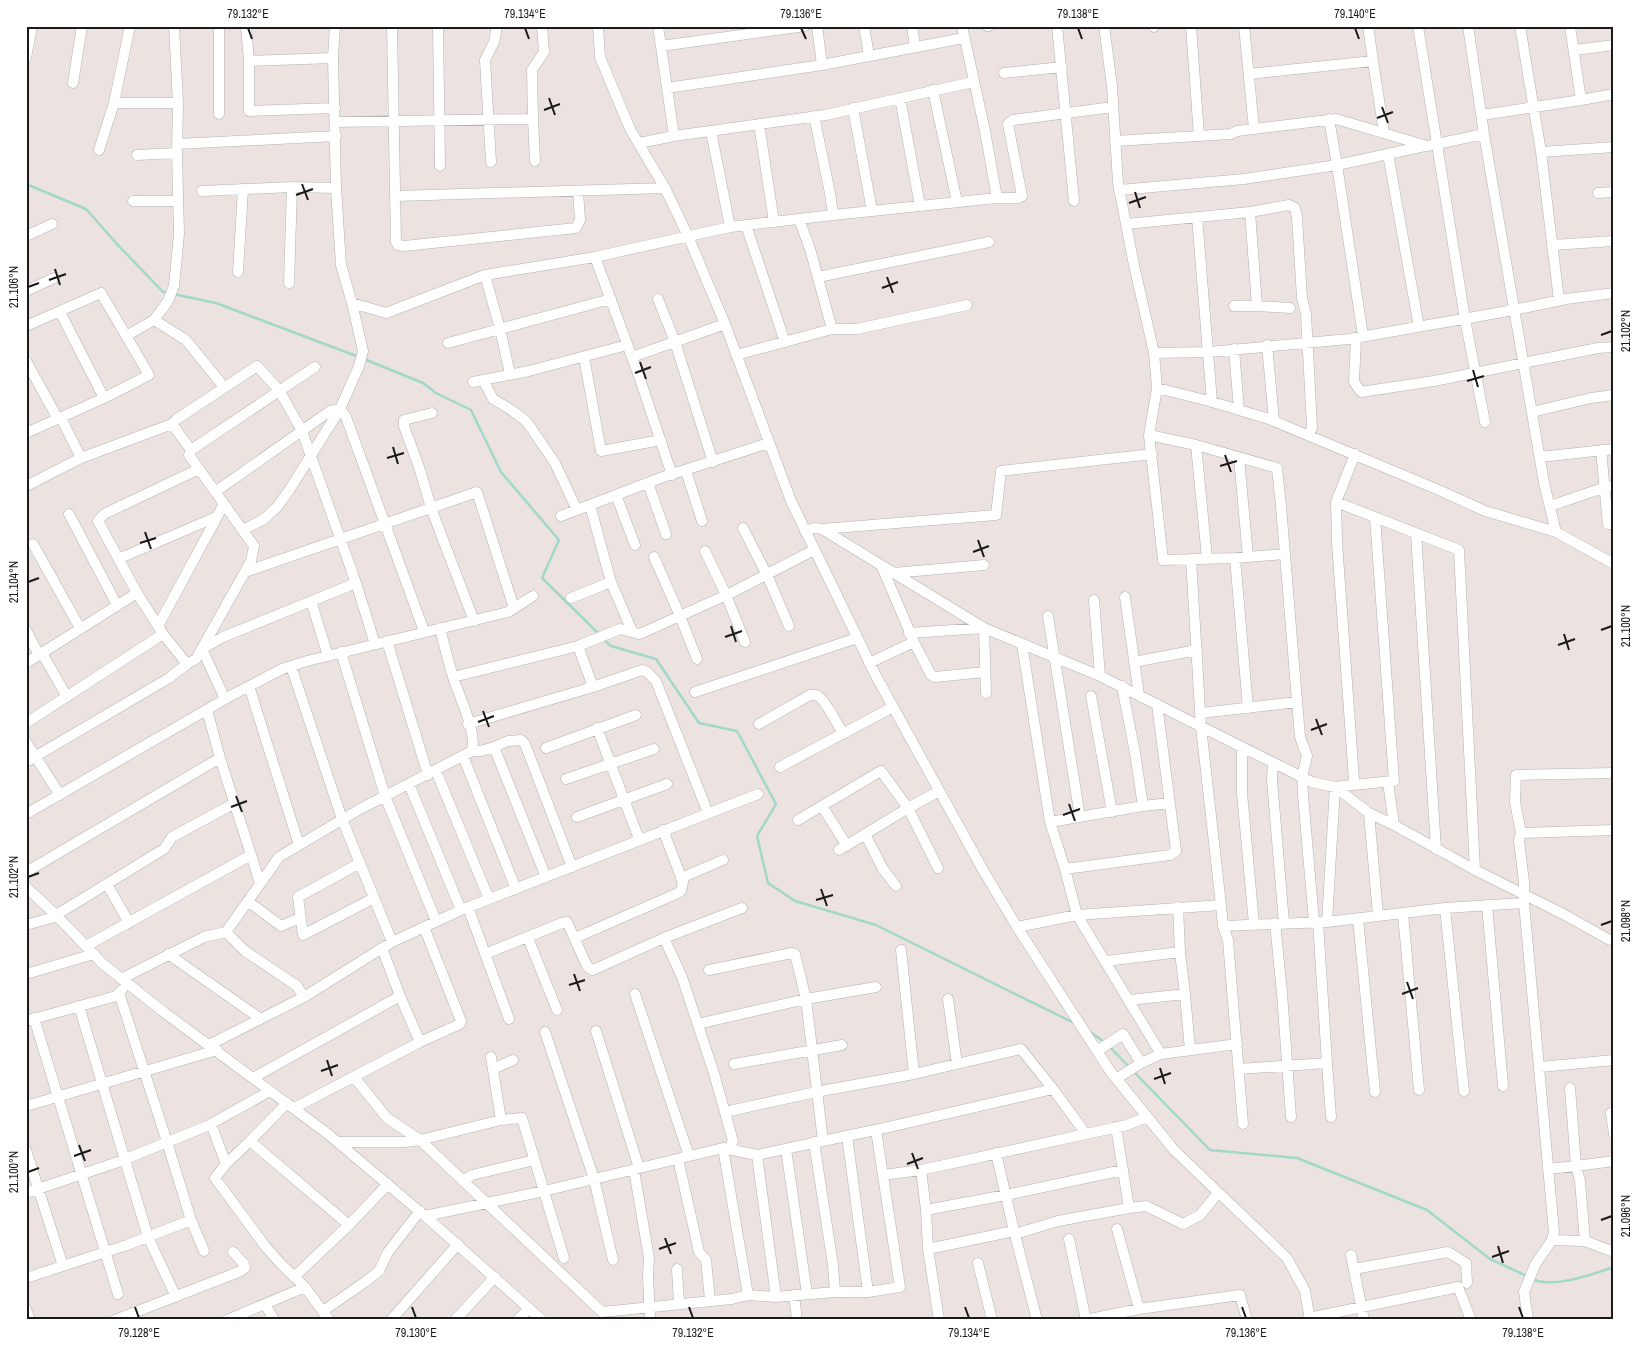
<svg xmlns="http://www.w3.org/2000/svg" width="1640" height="1346" font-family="'Archivo Narrow',sans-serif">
<rect width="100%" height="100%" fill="#ece2e0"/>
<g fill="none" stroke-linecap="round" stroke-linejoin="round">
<path stroke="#a2d8c9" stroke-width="2.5" d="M 26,184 L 86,209 L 117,244 L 163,292 L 168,293
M 173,294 L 216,303 L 359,357
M 364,359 L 423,383 L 436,393 L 471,410 L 501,472 L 559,540 L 542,578 L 600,635
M 603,639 L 611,646 L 656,659 L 699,723 L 737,731 L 776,804 L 757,836 L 768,883 L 795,901 L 876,925 L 1074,1023
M 1090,1032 L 1106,1043
M 1110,1047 L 1130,1068
M 1134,1072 L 1210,1150 L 1297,1158 L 1427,1210 L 1490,1259 L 1527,1276
M 1532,1279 C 1553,1289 1593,1274 1614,1267"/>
<g stroke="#b3b3b3" stroke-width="11">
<path id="street" d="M 219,26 L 219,114
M 246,26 L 249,61 L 249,111 L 335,108
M 335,26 L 333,58 L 336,188 L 341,265 L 352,303 L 386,313 L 485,275 L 595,257 L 730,227 L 833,215 L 830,193 L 814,116
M 392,26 L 396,242 L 398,245 L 404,246 L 576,228 L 580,220 L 578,191
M 438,26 L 440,166
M 598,26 L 600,57 L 630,129 L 665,188 L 688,236 L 725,324 L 791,501 L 876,676 L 983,870 L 1017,927 L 1110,1071 L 1174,1150 L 1287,1258 L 1305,1291 L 1310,1320
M 864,26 L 869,56
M 912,26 L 915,47
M 987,26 L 989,26
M 1057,26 L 1074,201
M 1104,26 L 1112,86 L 1118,183 L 1134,265 L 1154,353 L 1157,388 L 1149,435
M 1154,26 L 1154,27
M 1191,26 L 1199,136
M 1244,26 L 1254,129
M 1368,26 L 1373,61
M 1418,26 L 1465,319 L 1485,422
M 1468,26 L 1484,134 L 1544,483 L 1556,532 L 1614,564
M 1520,26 L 1541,152 L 1559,300
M 661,46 L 805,26
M 1575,50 L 1614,45
M 26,58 L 32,26
M 249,61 L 333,58
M 822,65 L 964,38
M 1004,73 L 1062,67
M 1249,74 L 1373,61 L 1384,133
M 73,83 L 82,26
M 667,88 L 822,65 L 817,26
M 933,90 L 957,202
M 900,98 L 920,206
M 1581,100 L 1614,94
M 114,103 L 178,103
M 853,108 L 872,211
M 1482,115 L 1581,100 L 1570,26
M 533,119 L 535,161
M 1329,119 L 1337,165 L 1425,146
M 335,122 L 533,119 L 532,70 L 544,52 L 542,26
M 759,124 L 774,222
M 711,131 L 730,227
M 674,136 L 825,115 L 973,82
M 1115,141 L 1231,134 L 1237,131 L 1336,119 L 1427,146 L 1484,134
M 639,143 L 674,136 L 658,26
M 177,144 L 336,136
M 99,150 L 114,103 L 130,26
M 1541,152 L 1614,147
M 1388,154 L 1419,327
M 137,155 L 177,153
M 491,162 L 485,60 L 494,42 L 497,26
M 1119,190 L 1244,179 L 1337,165 L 1363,336
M 202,191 L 292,187 L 336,188
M 1598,193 L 1614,192
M 396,196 L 665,188
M 997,198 L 1018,198 L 1022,196 L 1008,124 L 1013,120 L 1113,107
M 133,201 L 178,201
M 1250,212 L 1257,306 L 1290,308
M 833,215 L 997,198 L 985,131 L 962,26
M 1197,217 L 1212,402
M 1126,224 L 1250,212 L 1289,205 L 1295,208 L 1297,217 L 1302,298 L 1306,314 L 1312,427 L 1309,436
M 746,225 L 785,342
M 26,236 L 52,224
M 1552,245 L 1614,241
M 595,257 L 640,379 L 672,475
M 238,272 L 243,189
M 485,275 L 500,329 L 510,374
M 818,277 L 989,242
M 289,283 L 292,187
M 26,291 L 54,278
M 658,299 L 675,342 L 713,462
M 1234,306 L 1257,306
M 154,320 L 186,340 L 224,387
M 26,326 L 101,293 L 149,375 L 104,398
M 832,329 L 857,329 L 967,305
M 126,336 L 154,320 L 168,301 L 174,286 L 179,234 L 177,153 L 178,103 L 174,26
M 1356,338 L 1354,382 L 1361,392 L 1434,381 L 1598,348 L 1614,347
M 448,343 L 611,299
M 1267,345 L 1274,421
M 1234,349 L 1239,410
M 1154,353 L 1209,352 L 1349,339 L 1514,310 L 1566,299 L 1614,293
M 736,355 L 832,329 L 810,249 L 799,219
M 584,357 L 601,451 L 661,440
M 632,357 L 725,324
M 26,361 L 58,419
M 483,380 L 493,399 L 510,409 L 527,422 L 555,463 L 577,510
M 473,382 L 529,371 L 627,345
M 1157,388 L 1209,401 L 1269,419 L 1441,491 L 1485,511 L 1556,532
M 1532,412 L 1591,398 L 1614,395
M 432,413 L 404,420 L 404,426 L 420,470 L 431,508 L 474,621
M 172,424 L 191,450
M 26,433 L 104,398 L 60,312
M 1196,445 L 1207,558
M 1601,450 L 1608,524 L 1614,524
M 1540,457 L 1614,449
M 81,458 L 172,424 L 177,419 L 257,366 L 279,390 L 302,431 L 356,583 L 223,637 L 202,649 L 225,699
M 1239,458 L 1248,557
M 686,471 L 702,521
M 648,483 L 666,534
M 26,486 L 81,458 L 61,418
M 215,492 L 330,411 L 340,409 L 346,417 L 424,631
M 616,495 L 635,545
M 1336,502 L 1459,550 L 1475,870
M 590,505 L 611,582 L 632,631
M 1550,506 L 1606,487 L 1614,486
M 69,514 L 117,605
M 561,516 L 663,477 L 769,443
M 743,528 L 767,575 L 789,626
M 822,529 L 984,628 L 986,693
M 243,530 L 264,519 L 277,507 L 288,492 L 340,409 L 359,366 L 363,351 L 352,303
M 805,531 L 814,528 L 822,529 L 996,515 L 1001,471 L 1152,454
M 1416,533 L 1436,849
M 33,544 L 80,628
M 705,551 L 726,595 L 745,642
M 1285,554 L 1235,558 L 1163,560 L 1149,435 L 1196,445 L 1277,468 L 1281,506 L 1300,737 L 1307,756 L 1302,777 L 1303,795 L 1314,922
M 654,557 L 680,616 L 697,659
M 1235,558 L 1248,708
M 118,559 L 216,517
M 1191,559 L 1201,727 L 1221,905
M 245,572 L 477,492 L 514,608
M 893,573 L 984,565
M 356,583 L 375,644
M 1125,597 L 1139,695
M 571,598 L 611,582
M 1094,600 L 1100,676
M 311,601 L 328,656
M 1048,616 L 1080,817
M 158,626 L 224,504
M 26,630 L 39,655
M 909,633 L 984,628 L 1100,676 L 1312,782 L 1335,787 L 1352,785 L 1354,780 L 1337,542 L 1336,502 L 1355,454
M 163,634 L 187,664 L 196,659 L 251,561 L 254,546 L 189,455 L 191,450 L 315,367
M 387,641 L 428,775
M 914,642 L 931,675 L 935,677 L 985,672
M 1022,644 L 1050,822 L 1065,869 L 1077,915 L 1161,1054
M 341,652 L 385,796 L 436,921
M 42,653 L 67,697
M 1134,662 L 1197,650
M 26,663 L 137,593
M 869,663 L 914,642 L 882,567
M 291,666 L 342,819 L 392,942
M 453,677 L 578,646 L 620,629 L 639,634 L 642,633 L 731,593 L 814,550
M 249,686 L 299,845
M 593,687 L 642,670 L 647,672 L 656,681 L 708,813
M 695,692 L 857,638
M 1091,696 L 1112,812
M 207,710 L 220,758 L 260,883
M 1201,713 L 1297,702
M 26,723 L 163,634 L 137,593 L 98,521 L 104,514 L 199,469
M 468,724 L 593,687 L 578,646
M 759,724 L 810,695 C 813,695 815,694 818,696 C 824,699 839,726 843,734
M 597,728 L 639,839
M 26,742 L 60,795
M 494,747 L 508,741 L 521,740 L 525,744 L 572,867
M 1242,747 L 1242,793 L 1254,924
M 546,748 L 636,715
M 472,751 L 481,751 L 494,747 L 546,877
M 463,756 L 516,889
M 26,762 L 169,678 L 187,664
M 1273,763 L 1272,780 L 1284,923
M 780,767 L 893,707
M 436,771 L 489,899
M 566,779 L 654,749
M 1388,782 L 1394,825
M 409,784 L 461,910
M 1352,785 L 1394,781 L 1375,517
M 822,806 L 847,846
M 1143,806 L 1170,803
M 1369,813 L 1378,915
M 26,814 L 234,694 L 282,669 L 307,661 L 508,612 L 533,596
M 577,817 L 667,784
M 798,820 L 881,771 L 908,808 L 939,791
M 1050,822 L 1143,806 L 1135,753 L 1122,686
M 1521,833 L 1614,830
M 865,834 L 883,869 L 896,886
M 839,850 L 908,808 L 938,868
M 360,863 L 298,897 L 303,935 L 374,898
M 1065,869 L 1170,855 L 1176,851 L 1157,704
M 26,872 L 220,758
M 681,878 L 723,860
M 107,884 L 129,923
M 26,887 L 56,915 L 103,964 L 165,1013 L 328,1134 L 425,1216 L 542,1320
M 249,902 L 281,926 L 300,918
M 1487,905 L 1503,1086
M 468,907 L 509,1019
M 1178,907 L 1180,952
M 1445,908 L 1464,1091
M 1403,914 L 1419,1090
M 56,915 L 164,849 L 172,837 L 235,803
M 1358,919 L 1375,1092
M 1318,922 L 1327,1063
M 1327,922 L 1335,787 L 1369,813 L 1394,825 L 1475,870 L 1563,914 L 1608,939 L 1614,941
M 1275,923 L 1282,993 L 1291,1117
M 26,925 L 58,916
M 1223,926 L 1228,940 L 1243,1124
M 1017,927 L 1077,915 L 1221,905 L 1223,926 L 1327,922 L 1445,908 L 1524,903
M 226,932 L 245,951 L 297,986 L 304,997
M 528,938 L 557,1010
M 575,938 L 678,893 L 681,891 L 683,882 L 663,830
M 664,938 L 682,977 L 713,1070 L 733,1141 L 729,1149
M 86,946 L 251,855
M 901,950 L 914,1074
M 168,954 L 261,1019
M 485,954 L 562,923 L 567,922 L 587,966 L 592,970 L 595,969 L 664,938 L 742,908
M 1106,961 L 1180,952 L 1185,994 L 1129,1000
M 709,970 L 792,953 L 795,954 L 806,999 L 823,1141
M 26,974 L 94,954
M 121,979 L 204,937 L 226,932 L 279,857 L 360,809 L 472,751 C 477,732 459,696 453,677 C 448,661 444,644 440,628
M 119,993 L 167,1142 L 191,1220 L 204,1251
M 635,994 L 689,1156
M 1185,994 L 1190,1050
M 948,999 L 957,1064
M 79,1006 L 148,1237 L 176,1297
M 34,1018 L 118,1294
M 26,1021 L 116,996 L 122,990
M 698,1024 L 806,999 L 876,987
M 596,1031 L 639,1168
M 545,1032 L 594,1179 L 613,1260
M 420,1042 L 460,1024 L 461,1021 L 424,927
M 209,1045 L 304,997 L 392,942 L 461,910 L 758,794
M 1097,1051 L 1123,1034 L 1141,1063 L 1161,1054 L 1237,1044
M 491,1057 L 501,1120
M 734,1064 L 842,1045
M 1540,1067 L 1614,1060
M 493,1069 L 513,1060
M 1239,1069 L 1327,1063 L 1331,1117
M 354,1077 L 387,1118 L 420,1140 L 501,1120 L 522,1118 L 564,1258
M 253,1078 L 400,996 L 382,948
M 1116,1079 L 1141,1063
M 1570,1088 L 1576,1166 L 1614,1161
M 287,1103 L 250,1141 L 349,1225 L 388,1184
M 26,1106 L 217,1050
M 294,1108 L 420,1042 L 400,996
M 725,1112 L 816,1092 L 914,1074 L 1021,1049 L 1053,1089
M 1611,1113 L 1614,1134
M 211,1124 L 226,1164 L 215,1178 L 265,1246 L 280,1263 L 305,1287 L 329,1320
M 847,1136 L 868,1292
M 338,1142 L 405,1142 L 420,1140 L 602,1312 L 732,1299 L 748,1295 L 776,1297 L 835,1292 L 868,1292 L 900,1287 L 876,1130
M 814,1142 L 833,1265 L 835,1292
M 723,1148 L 748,1295
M 786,1149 L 807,1294
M 26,1150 L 63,1266
M 996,1153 L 1014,1231 L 1037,1320
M 757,1155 L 776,1297
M 678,1159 L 699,1252 L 706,1260 L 710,1300
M 226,1164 L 250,1141
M 1548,1169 L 1576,1166 L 1580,1181 L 1585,1241
M 634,1170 L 649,1258 L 648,1276 L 650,1320
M 883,1175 L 921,1170
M 463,1181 L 472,1175 L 534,1160
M 26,1193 L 118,1162 L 207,1126 L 270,1091
M 1129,1208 L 1146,1206 L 1183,1224 L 1200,1215 L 1218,1193
M 926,1210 L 1006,1195 L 1123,1170
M 425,1216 L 544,1191 L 723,1148 L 757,1155 L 889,1127 L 1053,1089 L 1086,1134 L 1127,1125 L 1147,1117
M 1117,1229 L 1139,1309
M 1015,1234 L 1058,1221 L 1129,1208 L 1116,1127
M 1069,1239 L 1086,1320
M 1552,1240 L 1585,1241 L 1614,1252
M 928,1249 L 1014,1231
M 1351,1255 L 1364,1320
M 978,1263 L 992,1320
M 677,1269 L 679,1303
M 1354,1269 L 1448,1252 L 1466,1263 L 1467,1283
M 294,1277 L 349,1225
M 26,1278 L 127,1245 L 191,1220
M 794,1295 L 797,1320
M 265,1304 L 274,1320
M 26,1309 L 30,1320
M 323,1311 L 365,1282 L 379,1271 L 388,1252 L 420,1211
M 1309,1318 L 1458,1287 L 1471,1320
M 115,1320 L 241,1271 L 245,1268 L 244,1264 L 233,1252
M 227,1320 L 305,1287
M 391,1320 L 458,1244
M 455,1320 L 495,1277
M 518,1320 L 529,1308
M 939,1320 L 928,1249 L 926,1210 L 921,1170 L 1086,1134
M 1085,1320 L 1139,1309 L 1240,1295 L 1247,1320
M 1528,1320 L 1524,1292 L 1535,1265 L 1552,1240 L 1554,1232 L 1524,903 L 1524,882 L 1519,841 L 1521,833 L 1515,802 L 1516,775 L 1614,773"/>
</g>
<use href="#street" stroke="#fff" stroke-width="10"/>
</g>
<path fill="none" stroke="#1a1a1a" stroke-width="2" d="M 248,28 L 252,39M 525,28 L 529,39M 801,28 L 806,39M 1078,28 L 1082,39M 1355,28 L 1359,39M 549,98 L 555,115M 1382,107 L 1388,123M 544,110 L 560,104M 1377,118 L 1393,112M 302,184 L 308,200M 1135,192 L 1140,208M 296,195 L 313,189M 1129,203 L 1146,197M 55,269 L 60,285M 887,277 L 893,293M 49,280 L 66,274M 28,287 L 39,283M 882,288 L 898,282M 1601,335 L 1612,331M 640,362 L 646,379M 1473,370 L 1478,387M 635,373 L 651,367M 1467,381 L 1484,376M 393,447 L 398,464M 1225,455 L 1231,472M 387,458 L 404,453M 1220,466 L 1237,461M 145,532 L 151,549M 978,540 L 984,557M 140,543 L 156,538M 973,552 L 989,546M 28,582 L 39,578M 731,626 L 736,642M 1601,630 L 1612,626M 1564,634 L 1569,650M 725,637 L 742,631M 1558,645 L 1575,639M 483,711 L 489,727M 1316,719 L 1322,735M 478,722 L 494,716M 1311,730 L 1327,724M 236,796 L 242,812M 1069,804 L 1075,821M 231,807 L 247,801M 1063,815 L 1080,809M 28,877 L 39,873M 821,889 L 827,906M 816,900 L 833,895M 1601,925 L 1612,921M 574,974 L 580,991M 1407,982 L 1413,999M 569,985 L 585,980M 1402,994 L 1418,988M 327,1060 L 332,1076M 1160,1068 L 1165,1084M 321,1071 L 338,1065M 1154,1079 L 1171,1073M 79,1145 L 85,1161M 912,1153 L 918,1169M 74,1156 L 91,1150M 907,1164 L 923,1158M 28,1172 L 39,1168M 1601,1220 L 1612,1216M 665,1238 L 671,1254M 1498,1246 L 1503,1263M 659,1249 L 676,1243M 1492,1257 L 1509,1251M 135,1307 L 139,1318M 412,1307 L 416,1318M 689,1307 L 693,1318M 965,1307 L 969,1318M 1242,1307 L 1246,1318M 1519,1307 L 1523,1318"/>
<rect width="1640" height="1346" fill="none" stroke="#ffffff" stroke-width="55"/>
<rect x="28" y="28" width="1584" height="1290" fill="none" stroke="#1a1a1a" stroke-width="2"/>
<g font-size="12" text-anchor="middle" fill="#1a1a1a">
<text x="248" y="18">79.132°E</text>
<text x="525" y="18">79.134°E</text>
<text x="801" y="18">79.136°E</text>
<text x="1078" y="18">79.138°E</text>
<text x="1355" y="18">79.140°E</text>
<text transform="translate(14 287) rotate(-90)" y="4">21.106°N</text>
<text transform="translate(1626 331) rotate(-90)" y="4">21.102°N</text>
<text transform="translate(14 582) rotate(-90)" y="4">21.104°N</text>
<text transform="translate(1626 626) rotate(-90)" y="4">21.100°N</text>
<text transform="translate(14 877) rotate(-90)" y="4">21.102°N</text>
<text transform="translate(1626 921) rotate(-90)" y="4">21.098°N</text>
<text transform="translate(14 1172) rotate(-90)" y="4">21.100°N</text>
<text transform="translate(1626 1216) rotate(-90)" y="4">21.096°N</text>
<text x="139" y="1337">79.128°E</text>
<text x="416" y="1337">79.130°E</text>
<text x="693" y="1337">79.132°E</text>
<text x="969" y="1337">79.134°E</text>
<text x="1246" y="1337">79.136°E</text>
<text x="1523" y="1337">79.138°E</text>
</g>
</svg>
